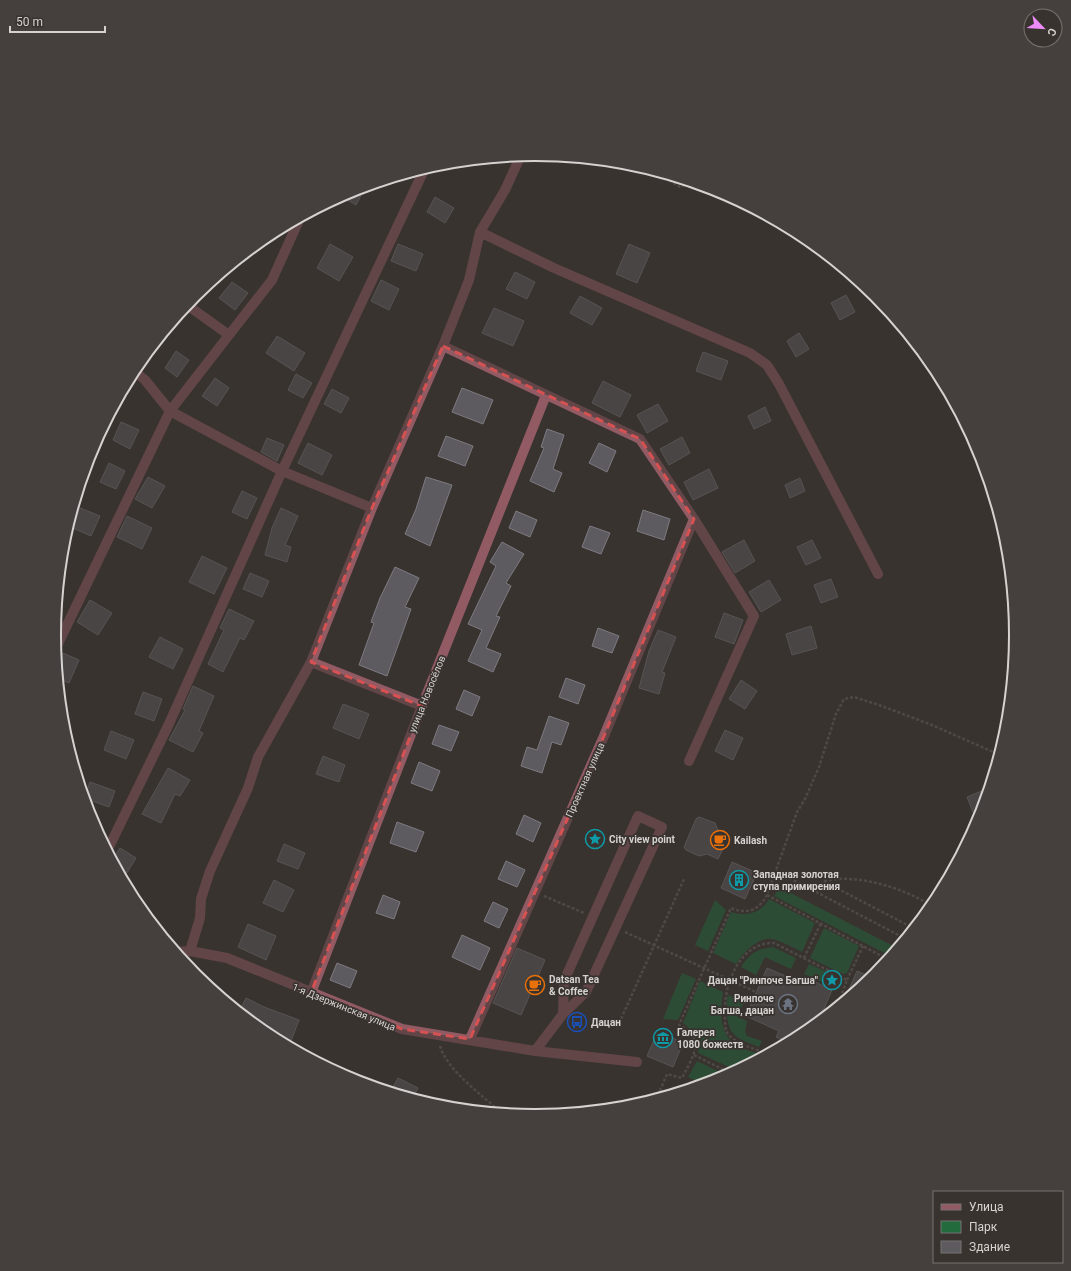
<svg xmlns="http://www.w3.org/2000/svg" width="1071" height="1271" font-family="Roboto,sans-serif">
<rect width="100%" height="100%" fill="#393330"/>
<path fill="#216b3d" d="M 779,887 L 897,948 L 892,957 L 774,896 Z
M 769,899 L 815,923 L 802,952 C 794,948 785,943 776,940 C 760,934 744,952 736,964 L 713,953 L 731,912 C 746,917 761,913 769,899 Z
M 715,900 L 726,910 L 708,951 L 695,945 Z
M 824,928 L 859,946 L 847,973 L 843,974 L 810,958 Z
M 773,947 L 796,958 L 791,969 L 765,957 L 756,975 L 741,967 C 750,953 757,949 773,947 Z
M 809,964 L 838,977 L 841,980 L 838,989 L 804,974 Z
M 682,973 L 696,979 L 678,1020 L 663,1019 Z
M 700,981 L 723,992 C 720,1010 719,1034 736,1045 C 742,1049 750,1051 757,1053 L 752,1063 L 738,1071 L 698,1053 C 699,1039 693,1031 683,1023 Z
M 728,995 L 744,1002 L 737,1017 L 747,1021 L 745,1032 L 747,1036 L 762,1041 L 759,1047 C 739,1039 728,1037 727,1014 C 727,1007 726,1001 728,995 Z
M 697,1061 L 728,1076 L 705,1085 L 688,1077 Z"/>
<path fill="#5d5b60" stroke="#7d7b81" d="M 366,186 L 356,205 L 341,196 L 351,191 Z
M 435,197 L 454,208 L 445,223 L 427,212 Z
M 330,244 L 353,257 L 339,281 L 317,268 Z
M 398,244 L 423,254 L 416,271 L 391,261 Z
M 629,244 L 650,253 L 637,283 L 616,274 Z
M 515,272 L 535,282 L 527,299 L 506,289 Z
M 381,280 L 399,289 L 389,310 L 371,301 Z
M 232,282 L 248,293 L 235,310 L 219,298 Z
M 846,295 L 855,312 L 840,320 L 831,303 Z
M 580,296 L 602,308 L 592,325 L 570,313 Z
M 494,308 L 524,321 L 513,346 L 482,333 Z
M 799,333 L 809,349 L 796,357 L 787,341 Z
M 277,336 L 305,353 L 294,371 L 266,353 Z
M 176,351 L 189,360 L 177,377 L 165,368 Z
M 703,352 L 728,361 L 721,380 L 696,371 Z
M 296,374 L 312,383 L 303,398 L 288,390 Z
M 215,378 L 229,388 L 217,406 L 202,396 Z
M 603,381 L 631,395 L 620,417 L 592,403 Z
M 462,388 L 493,400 L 483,424 L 452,412 Z
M 332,389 L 349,398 L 341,413 L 324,404 Z
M 658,404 L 668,421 L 647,433 L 637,415 Z
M 765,407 L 771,421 L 754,429 L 748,416 Z
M 121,422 L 139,430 L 130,449 L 113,440 Z
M 547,429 L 564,435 L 553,469 L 562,473 L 554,492 L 530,481 L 544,448 L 541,447 Z
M 446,436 L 473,446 L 465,466 L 438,456 Z
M 682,437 L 690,453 L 669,465 L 660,449 Z
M 267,438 L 284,445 L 277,461 L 261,452 Z
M 308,443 L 332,455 L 322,475 L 298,463 Z
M 599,443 L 616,451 L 607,472 L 589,463 Z
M 109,463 L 125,471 L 116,489 L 100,482 Z
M 709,469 L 718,488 L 693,500 L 684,482 Z
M 148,477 L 165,486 L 152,508 L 135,499 Z
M 426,477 L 452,485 L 430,546 L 405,534 L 416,509 Z
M 800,478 L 805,491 L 790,498 L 785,485 Z
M 242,491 L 257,498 L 247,519 L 232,512 Z
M 75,506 L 100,516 L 91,536 L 68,526 Z
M 281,508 L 298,516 L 285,545 L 291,547 L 287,562 L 265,555 L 272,528 Z
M 643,510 L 670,519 L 664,540 L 637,531 Z
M 516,511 L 537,520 L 530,537 L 509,528 Z
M 127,516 L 152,528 L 142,549 L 117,537 Z
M 590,526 L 610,533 L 601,554 L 582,547 Z
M 744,540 L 755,561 L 735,573 L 722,552 Z
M 812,540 L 821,558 L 806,565 L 797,547 Z
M 502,542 L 524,554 L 506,583 L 511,586 L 496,616 L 500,617 L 486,648 L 501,654 L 493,672 L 468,661 L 482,630 L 468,624 L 496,566 L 490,562 Z
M 202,556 L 227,568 L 214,594 L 189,582 Z
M 395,567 L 419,578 L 405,607 L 411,609 L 387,676 L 359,665 L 374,623 L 371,622 L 380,598 Z
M 250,573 L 269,581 L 262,597 L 243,589 Z
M 831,579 L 838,597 L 821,603 L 814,585 Z
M 769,580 L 781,600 L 761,612 L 749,592 Z
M 90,600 L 112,613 L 98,635 L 77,622 Z
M 229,609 L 254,621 L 244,640 L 240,638 L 223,672 L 208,664 L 224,630 L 220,628 Z
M 724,613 L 743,620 L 734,644 L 715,637 Z
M 811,626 L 817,648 L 792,655 L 786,634 Z
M 598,628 L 619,636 L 612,653 L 592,646 Z
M 658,630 L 676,637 L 662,672 L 665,673 L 659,694 L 639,688 L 649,651 Z
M 160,637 L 183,649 L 173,669 L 149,657 Z
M 63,653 L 79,660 L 69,683 L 58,678 L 57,666 Z
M 566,678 L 585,685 L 578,704 L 559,697 Z
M 741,680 L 757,691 L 745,709 L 729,699 Z
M 193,686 L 214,696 L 199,731 L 203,733 L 193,752 L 169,740 L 185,710 L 183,709 Z
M 464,690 L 480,697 L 472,716 L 456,709 Z
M 143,692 L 162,699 L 154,721 L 135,714 Z
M 343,704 L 369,714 L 359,739 L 333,728 Z
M 549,716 L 569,723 L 561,745 L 552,742 L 542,773 L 521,766 L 527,747 L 537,750 Z
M 439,725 L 459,732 L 451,751 L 432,744 Z
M 725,730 L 743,738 L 733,760 L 715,751 Z
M 111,731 L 134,740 L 126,759 L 104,750 Z
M 323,756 L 345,765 L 339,782 L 316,774 Z
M 419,762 L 440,771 L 432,791 L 411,783 Z
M 168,768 L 190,780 L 180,796 L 175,794 L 161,823 L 142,814 Z
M 90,782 L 115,791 L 109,807 L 84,798 Z
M 984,790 L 987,797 L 982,814 L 975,817 L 967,797 Z
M 524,815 L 541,823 L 533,842 L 516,834 Z
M 699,817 L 715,823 L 718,830 L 729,836 L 718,859 L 707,854 L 699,856 L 686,850 L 684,847 L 696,819 Z
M 397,822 L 424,832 L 416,852 L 390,843 Z
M 284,844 L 305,853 L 298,869 L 277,861 Z
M 120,848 L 136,858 L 125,876 L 119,872 L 112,860 Z
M 506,861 L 525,870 L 517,887 L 498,879 Z
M 732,862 L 757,873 L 745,899 L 721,888 Z
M 274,880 L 294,890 L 283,912 L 263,903 Z
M 383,895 L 400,902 L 394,919 L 376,913 Z
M 493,902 L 508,909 L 499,928 L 484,921 Z
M 248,924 L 276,936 L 266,960 L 238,947 Z
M 462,935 L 490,948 L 480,970 L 452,957 Z
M 517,948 L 545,960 L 521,1015 L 493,1003 Z
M 337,963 L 357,971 L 350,988 L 330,980 Z
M 767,968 L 802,983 L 805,977 L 832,990 L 817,1025 L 803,1036 L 789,1043 L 776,1037 L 779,1031 L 746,1016 Z
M 857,971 L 874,978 L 843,1003 Z
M 246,998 L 264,1007 L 299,1020 L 291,1041 L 270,1033 L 272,1028 L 239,1012 Z
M 658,1031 L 683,1043 L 673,1067 L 647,1056 Z
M 398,1078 L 418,1088 L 412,1099 L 390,1092 Z"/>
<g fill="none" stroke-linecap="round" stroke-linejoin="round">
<path stroke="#696461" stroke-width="2.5" stroke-dasharray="3 2" stroke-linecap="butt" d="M 652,170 L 680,187 L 692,182
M 776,871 L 906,939
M 767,895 L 889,960
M 544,896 L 584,913
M 915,929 L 823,881 C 856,873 905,888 933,907
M 625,932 L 756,992
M 906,939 L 926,903
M 804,958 L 821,923
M 847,980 L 863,946
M 617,1028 L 684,879
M 440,1046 C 448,1072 483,1095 502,1114
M 768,1054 C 756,1049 733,1044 726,1031 C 725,1027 725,1020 725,1015 C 723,986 739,942 774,943 L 847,980 L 836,1009
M 694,1055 L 732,1074
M 760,1059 L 763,1052
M 656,1100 L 667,1074 L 682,1078 C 692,1058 707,1039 679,1025 L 731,908 C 747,915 759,910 767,895 L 797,812 L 805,799 L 819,767 L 836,714 L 844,699 L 854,697 L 879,705 L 932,725 L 1000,755"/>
<path stroke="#925b64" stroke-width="10" d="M 480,232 L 554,268 L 750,353 L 767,365 L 779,384 L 878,574
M 187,305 L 229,335 L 272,280 L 300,218
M 443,346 L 469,280 L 480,232 L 505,190 L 521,155
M 134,371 L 145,380 L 170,411 L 229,335
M 55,650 L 170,411 L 282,471 L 372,508
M 311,662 L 422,706
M 107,851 L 168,726 L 282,471 L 425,168
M 190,951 L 200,918 L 201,899 L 210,871 L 248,788 L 258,757 L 311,662 L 372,508 L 443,346 L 640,439 L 694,519 L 754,616 L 689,761
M 176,952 L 190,951 L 227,958 L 402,1029 L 535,1051 L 637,1062
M 311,993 L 422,706 L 546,395
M 470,1039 L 604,736 L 694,519
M 535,1051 L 563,1014 L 586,992 L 662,827 L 638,816 L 564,981 L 563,1014"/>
</g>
<path d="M0 0H1071V1271H0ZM 443,346 L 640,439 L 694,519 L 604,736 L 470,1039 L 402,1029 L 311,993 L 422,706 L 311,662 L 372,508 Z" fill="#393330" fill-opacity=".55" fill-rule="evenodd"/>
<path fill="none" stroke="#d65252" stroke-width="3" stroke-dasharray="8 5" stroke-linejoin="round" d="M 443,346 L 640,439 L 694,519 L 604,736 L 470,1039 L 402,1029 L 311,993 L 422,706 L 311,662 L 372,508 Z"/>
<defs>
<g id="sight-ring" transform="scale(1)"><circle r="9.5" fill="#393330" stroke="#0f9aa8" stroke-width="1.5"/><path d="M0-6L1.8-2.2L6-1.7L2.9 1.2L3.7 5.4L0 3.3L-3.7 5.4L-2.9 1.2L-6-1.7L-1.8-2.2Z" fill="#0f9aa8"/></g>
<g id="cafe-ring" transform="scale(1)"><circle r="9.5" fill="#393330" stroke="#e8710a" stroke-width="1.5"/><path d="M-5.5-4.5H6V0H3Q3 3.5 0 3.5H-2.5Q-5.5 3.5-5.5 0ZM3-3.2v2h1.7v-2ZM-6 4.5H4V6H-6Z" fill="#e8710a"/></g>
<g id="building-ring" transform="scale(1)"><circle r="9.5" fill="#393330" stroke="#0f9aa8" stroke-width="1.5"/><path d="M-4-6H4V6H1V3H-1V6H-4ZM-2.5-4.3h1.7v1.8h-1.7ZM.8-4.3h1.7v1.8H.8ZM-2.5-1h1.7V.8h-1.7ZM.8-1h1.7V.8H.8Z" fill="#0f9aa8"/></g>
<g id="temple-ring" transform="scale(1)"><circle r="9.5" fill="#393330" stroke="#6b7280" stroke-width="1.5"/><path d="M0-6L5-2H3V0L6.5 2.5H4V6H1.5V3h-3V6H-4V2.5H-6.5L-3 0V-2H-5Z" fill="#6b7280"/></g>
<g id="bus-ring" transform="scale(1)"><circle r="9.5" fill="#393330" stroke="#1a4fb4" stroke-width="1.5"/><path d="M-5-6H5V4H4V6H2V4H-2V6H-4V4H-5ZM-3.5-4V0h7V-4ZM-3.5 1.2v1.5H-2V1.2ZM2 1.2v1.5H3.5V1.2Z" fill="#1a4fb4"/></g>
<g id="museum-ring" transform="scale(1)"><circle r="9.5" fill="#393330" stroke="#0f9aa8" stroke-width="1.5"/><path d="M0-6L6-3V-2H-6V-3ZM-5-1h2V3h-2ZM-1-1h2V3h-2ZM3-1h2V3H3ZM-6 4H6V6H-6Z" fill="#0f9aa8"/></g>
</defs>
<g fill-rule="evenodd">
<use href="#sight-ring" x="595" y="839"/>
<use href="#cafe-ring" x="720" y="840"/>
<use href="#building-ring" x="739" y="880"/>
<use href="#sight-ring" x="832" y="980"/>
<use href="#cafe-ring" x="535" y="985"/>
<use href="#temple-ring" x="788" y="1004"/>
<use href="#bus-ring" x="577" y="1022"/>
<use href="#museum-ring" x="663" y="1038"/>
</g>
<g text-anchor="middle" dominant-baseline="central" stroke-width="3.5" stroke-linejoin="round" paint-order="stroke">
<g font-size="10" fill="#d5d2d0" stroke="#393330">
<text transform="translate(427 694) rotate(-68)">улица Новосёлов</text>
<text transform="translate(585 780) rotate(-66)">Проектная улица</text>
<text transform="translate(344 1007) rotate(22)">1-я Дзержинская улица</text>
</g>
<g font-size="10" font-weight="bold" fill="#d5d2d0" stroke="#393330" text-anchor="start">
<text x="609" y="839">City view point</text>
<text x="734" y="840">Kailash</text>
<text x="753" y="874">Западная золотая<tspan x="753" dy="12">ступа примирения</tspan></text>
<text x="549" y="979">Datsan Tea<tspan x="549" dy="12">&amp; Coffee</tspan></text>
<text x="818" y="980" text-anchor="end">Дацан "Ринпоче Багша"</text>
<text x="774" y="998" text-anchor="end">Ринпоче<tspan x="774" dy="12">Багша, дацан</tspan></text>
<text x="591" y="1022">Дацан</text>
<text x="677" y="1032">Галерея<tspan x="677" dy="12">1080 божеств</tspan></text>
</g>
</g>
<path d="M0 0H1071V1271H0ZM61 635a474 474 0 1 1 948 0a474 474 0 1 1-948 0Z" fill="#45403d" fill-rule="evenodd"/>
<path fill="none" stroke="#d5d2d0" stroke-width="2" d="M61 635a474 474 0 1 1 948 0a474 474 0 1 1-948 0Z"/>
<rect x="933" y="1191" width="130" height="72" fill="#393330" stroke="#777370"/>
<rect x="941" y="1204" width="20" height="6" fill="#925b64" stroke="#777370"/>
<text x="969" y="1211" font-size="12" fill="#d5d2d0">Улица</text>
<rect x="941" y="1221" width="20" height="12" fill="#216b3d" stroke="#777370"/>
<text x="969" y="1231" font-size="12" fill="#d5d2d0">Парк</text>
<rect x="941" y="1241" width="20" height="12" fill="#5d5b60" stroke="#777370"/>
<text x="969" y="1251" font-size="12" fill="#d5d2d0">Здание</text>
<g transform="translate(1043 28) rotate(115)"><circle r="19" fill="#393330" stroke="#777370"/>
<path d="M0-3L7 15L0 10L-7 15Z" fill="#ed8cf9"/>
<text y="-6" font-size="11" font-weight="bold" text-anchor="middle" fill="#d5d2d0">С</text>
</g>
<path d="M10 26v6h95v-6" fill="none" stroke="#d5d2d0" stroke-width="2"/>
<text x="16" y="26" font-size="12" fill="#d5d2d0" stroke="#393330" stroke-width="3" paint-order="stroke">50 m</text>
</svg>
